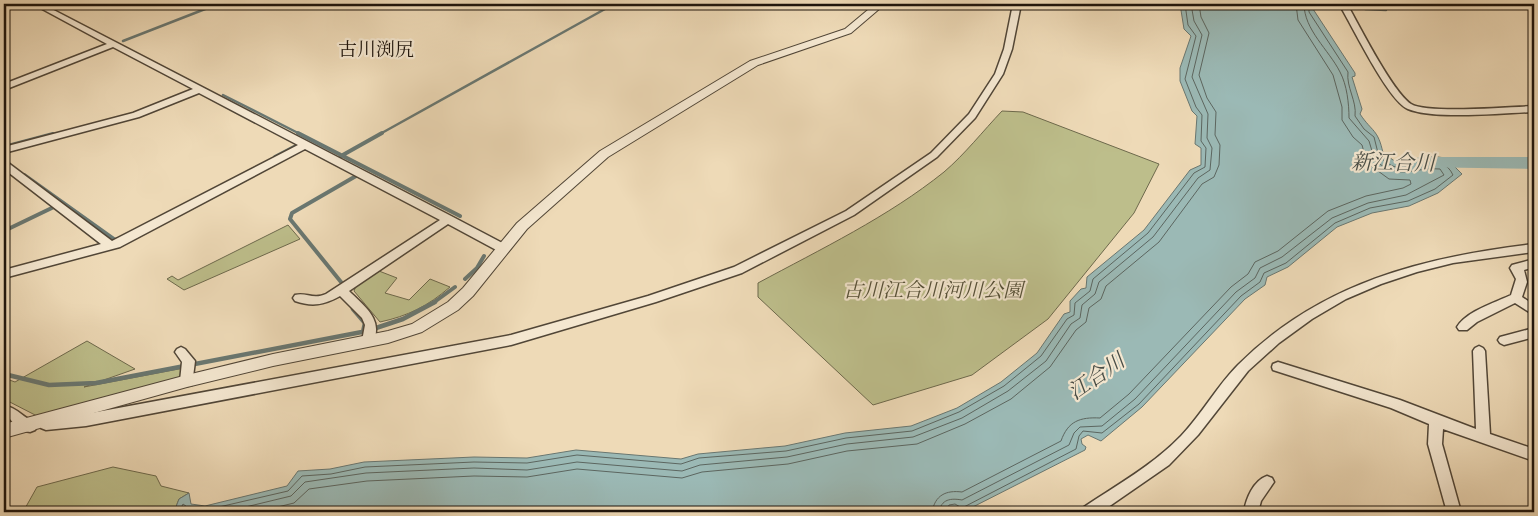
<svg xmlns="http://www.w3.org/2000/svg" width="1538" height="516" font-family="'EB Garamond','Noto Serif JP',serif">
<rect width="100%" height="100%" fill="#eedab7"/>
<filter id="stains"><feTurbulence type="fractalNoise" baseFrequency=".004" numOctaves="4"/><feColorMatrix values="0 0 0 0 .2 0 0 0 0 .09 0 0 0 0 .02 0 0 0 .5 -.17"/></filter>
<radialGradient id="worn" r=".72"><stop offset=".6" stop-color="#630" stop-opacity="0"/><stop offset="1" stop-color="#630" stop-opacity=".3"/></radialGradient>
<path fill="#bdbe8b" stroke="#6d694c" d="M 1002,111 L 1023,112 L 1159,164 L 1134,213 L 1048,319 L 972,375 L 873,405 L 758,297 L 758,283 C 821,249 888,217 944,172 C 965,154 983,131 1002,111 Z
M 288,225 L 300,239 L 184,290 L 167,279 L 172,276 L 178,280 Z
M 379,271 L 397,278 L 385,293 L 409,300 L 430,279 L 450,287 C 428,306 408,316 380,322 L 354,291 L 356,286 Z
M 87,341 L 135,369 L 84,387 L 184,368 L 183,377 L 37,416 L 4,399 L 4,378 L 15,382 Z
M 113,467 L 156,476 L 161,486 L 189,493 L 179,499 L 174,512 L 23,512 L 37,487 Z"/>
<path fill="#9bb9b5" stroke="#697771" d="M 1180,4 L 1316,4 L 1327,6 L 1328,8 L 1313,9 L 1355,73 L 1355,76 L 1352,77 L 1362,109 L 1360,114 C 1372,132 1378,129 1383,153 L 1396,162 L 1421,160 L 1422,155 L 1446,158 L 1462,174 L 1438,193 L 1409,206 L 1372,213 L 1337,227 L 1288,267 L 1267,277 L 1265,285 L 1245,299 L 1142,407 L 1101,441 L 1088,435 L 1081,439 L 1082,444 L 1086,447 L 1085,450 L 963,512 L 953,509 L 945,512 L 174,512 L 179,499 L 189,493 L 191,504 L 205,506 L 287,486 L 298,471 L 330,469 L 364,462 L 474,457 L 527,458 L 576,450 L 681,459 L 698,454 L 785,446 L 845,433 L 911,426 L 957,408 L 1001,382 L 1037,353 L 1064,314 L 1070,312 L 1070,301 L 1081,289 L 1086,288 L 1087,277 L 1144,230 L 1190,170 L 1201,165 L 1201,148 L 1195,144 L 1197,116 L 1192,111 L 1180,81 L 1180,68 L 1191,36 L 1184,29 Z"/>
<g fill="none" stroke-linecap="round" stroke-linejoin="round">
<path stroke="#5c6660" stroke-width="1" d="M 179,512 L 183,504 L 190,509 L 206,510 L 288,491 L 302,476 L 331,474 L 365,467 L 474,462 L 527,463 L 577,455 L 681,464 L 699,458 L 786,451 L 846,438 L 912,431 L 959,412 L 1004,386 L 1041,356 L 1067,319 L 1074,315 L 1075,303 L 1090,291 L 1093,279 L 1148,233 L 1194,173 L 1205,167 L 1206,148 L 1201,141 L 1202,115 L 1196,107 L 1185,79 L 1196,36 L 1188,25 L 1185,4
M 225,512 L 291,496 L 305,482 L 366,473 L 474,468 L 527,470 L 577,462 L 682,471 L 700,465 L 787,457 L 847,444 L 913,437 L 962,418 L 1008,391 L 1046,361 L 1071,324 L 1080,318 L 1082,305 L 1095,294 L 1099,282 L 1153,237 L 1198,178 L 1210,170 L 1212,148 L 1207,138 L 1208,114 L 1192,77 L 1202,35 L 1194,21 L 1191,4
M 257,512 L 294,503 L 309,489 L 367,481 L 474,476 L 527,477 L 577,469 L 682,478 L 702,472 L 788,464 L 847,451 L 917,444 L 965,424 L 1011,399 L 1050,367 L 1076,330 L 1086,322 L 1089,308 L 1101,299 L 1106,286 L 1159,242 L 1202,184 L 1214,177 L 1219,165 L 1220,145 L 1215,135 L 1216,112 L 1207,98 L 1199,75 L 1209,33 L 1201,17 L 1199,4
M 932,512 C 935,495 946,490 962,492 L 1061,441 C 1068,421 1080,417 1100,418 L 1129,394 L 1231,287 L 1248,274 L 1255,262 L 1278,251 L 1328,211 L 1366,196 L 1403,188 L 1411,184 L 1410,180 L 1389,179 L 1367,163 L 1362,145 L 1353,137 L 1342,120 L 1342,107 L 1333,75 L 1298,20 L 1296,4
M 939,512 C 941,499 951,498 962,500 L 1069,445 L 1074,433 L 1080,427 L 1102,426 L 1135,399 L 1236,292 L 1255,278 L 1260,268 L 1282,257 L 1332,218 L 1368,203 L 1406,195 L 1444,175 L 1440,169 C 1410,167 1403,181 1375,161 L 1369,141 L 1349,118 C 1349,104 1347,85 1340,72 C 1329,50 1304,30 1304,4
M 946,512 L 949,505 L 955,504 L 962,508 L 1076,449 L 1079,436 L 1083,431 L 1102,433 L 1139,404 L 1241,296 L 1260,282 L 1264,273 L 1286,263 L 1335,223 L 1370,208 L 1408,201 L 1435,189 L 1453,175 C 1442,151 1414,170 1396,167 C 1390,166 1384,160 1379,157 L 1374,137 L 1364,129 L 1355,116 C 1357,101 1346,87 1348,72 L 1309,12 L 1309,7 L 1313,4"/>
<path stroke="#697771" stroke-width="2.5" d="M 1316,4 L 1330,6
M 4,6 L 10,4
M 1365,9 L 1386,10 L 1385,4
M 123,41 L 218,4
M 223,95 L 300,134
M 380,134 L 614,4"/>
<path stroke="#697771" stroke-width="4" d="M 298,133 L 460,216
M 4,147 L 53,134
M 341,156 L 382,133
M 275,157 L 296,146
M 24,175 L 115,240 L 118,239
M 4,231 L 58,205
M 465,279 L 477,268 L 484,256
M 341,282 L 290,219 L 292,213 L 356,176
M 433,303 L 455,287"/>
<path stroke="#697771" stroke-width="4.5" d="M 353,309 L 365,323 L 363,332
M 4,374 L 49,385 L 96,383 L 367,331 L 403,319 L 435,302"/>
<path fill="#9bb9b5" fill-rule="evenodd" d="M 1420,157 L 1534,157 L 1534,169 L 1413,167 L 1410,163 L 1413,159 Z"/>
<g stroke="#514637" stroke-width="3">
<path id="minor" d="M 33,4 L 42,4 L 453,217 L 508,246 L 510,249 L 504,253 L 500,252 L 448,224 L 349,291 C 364,306 385,320 372,344 L 364,344 L 362,341 L 365,325 L 362,318 L 340,296 C 324,305 312,307 295,301 L 293,298 L 295,295 C 306,292 313,300 326,294 L 440,220 L 305,149 L 120,247 L 4,278 L 4,270 L 101,244 L 4,169 L 4,161 L 7,162 L 112,241 L 298,145 L 199,93 L 139,117 L 4,153 L 4,147 L 133,113 L 193,89 L 113,47 L 4,90 L 4,84 L 107,44 Z
M 1013,4 L 1021,4 L 1012,49 L 1003,74 L 975,118 L 937,157 L 854,215 L 742,273 L 656,302 L 511,345 L 86,426 L 46,430 L 41,428 L 39,424 L 41,420 L 46,418 L 86,414 L 511,335 L 648,296 L 734,267 L 846,211 L 931,153 L 969,114 L 995,74 L 1004,49 Z
M 1339,4 L 1347,4 C 1360,27 1392,91 1411,104 C 1427,114 1511,107 1534,106 L 1534,112 C 1504,113 1434,120 1408,109 C 1388,101 1352,25 1339,4 Z
M 1534,244 L 1534,252 L 1453,263 L 1417,272 L 1381,284 L 1346,299 L 1312,319 L 1279,343 L 1248,371 L 1198,435 L 1169,465 L 1101,512 L 1082,512 L 1084,507 C 1117,485 1153,465 1181,436 C 1202,414 1217,386 1238,365 C 1320,283 1423,257 1534,244 Z
M 1534,259 L 1534,267 L 1524,270 L 1527,282 L 1522,297 L 1534,305 L 1534,315 L 1515,303 L 1477,322 L 1467,330 L 1459,330 L 1457,327 C 1467,311 1494,303 1511,295 L 1516,279 L 1510,268 L 1512,265 Z
M 1534,328 L 1534,337 L 1504,345 L 1500,343 L 1498,340 L 1500,337 Z
M 1479,346 L 1483,348 L 1485,351 L 1490,434 L 1534,449 L 1534,461 L 1443,429 L 1442,444 L 1461,512 L 1447,512 L 1428,444 L 1429,424 L 1391,408 L 1273,370 L 1272,367 L 1273,364 L 1278,362 L 1400,400 L 1476,429 L 1473,351 L 1475,348 Z
M 181,347 L 185,349 L 195,361 L 192,385 L 187,386 L 182,385 L 180,381 L 182,362 L 175,352 L 177,349 Z
M 4,405 C 19,409 23,418 35,422 L 37,426 L 35,430 L 30,432 L 19,430 L 10,419 L 4,416 Z
M 1267,476 L 1272,478 L 1274,482 L 1261,501 L 1258,512 L 1244,512 C 1246,499 1253,481 1267,476 Z"/>
</g>
<g stroke="#514637" stroke-width="2">
<path id="tertiary" d="M 875,4 L 885,4 L 851,33 L 758,65 L 608,157 L 527,229 L 473,296 L 458,310 L 422,332 L 388,343 L 273,366 L 187,387 L 4,438 L 4,424 L 187,375 L 273,354 L 388,331 L 412,324 L 448,302 L 463,288 L 517,223 L 600,151 L 750,61 L 845,29 Z"/>
</g>
<use href="#minor" fill="#f4e7d0" fill-rule="evenodd"/>
<use href="#tertiary" fill="#f4e7d0" fill-rule="evenodd"/>
</g>
<g text-anchor="middle" dominant-baseline="central" stroke-width="4.5" stroke-linejoin="round" paint-order="stroke">
<g font-size="19" fill="#1d140c" stroke="#f4e7d0">
<text x="376" y="49">古川渕尻</text>
</g>
<g font-size="20" font-style="italic" fill="#555038" stroke="#f4e7d0">
<text x="933" y="290">古川江合川河川公園</text>
</g>
<g font-size="21" font-style="italic" fill="#494e47" stroke="#f4e7d0">
<text transform="translate(1393 162) rotate(1)">新江合川</text>
<text transform="translate(1096 376) rotate(-35)">江合川</text>
</g>
</g>
<rect width="1538" height="516" fill="none" stroke="#eedab7" stroke-width="20"/>
<rect x="5" y="5" width="1528" height="506" fill="none" stroke="#1d140c" stroke-width="2.5"/>
<rect x="10" y="10" width="1518" height="496" fill="none" stroke="#1d140c"/>
<rect width="100%" height="100%" filter="url(#stains)"/>
<rect width="100%" height="100%" fill="url(#worn)"/>
</svg>
